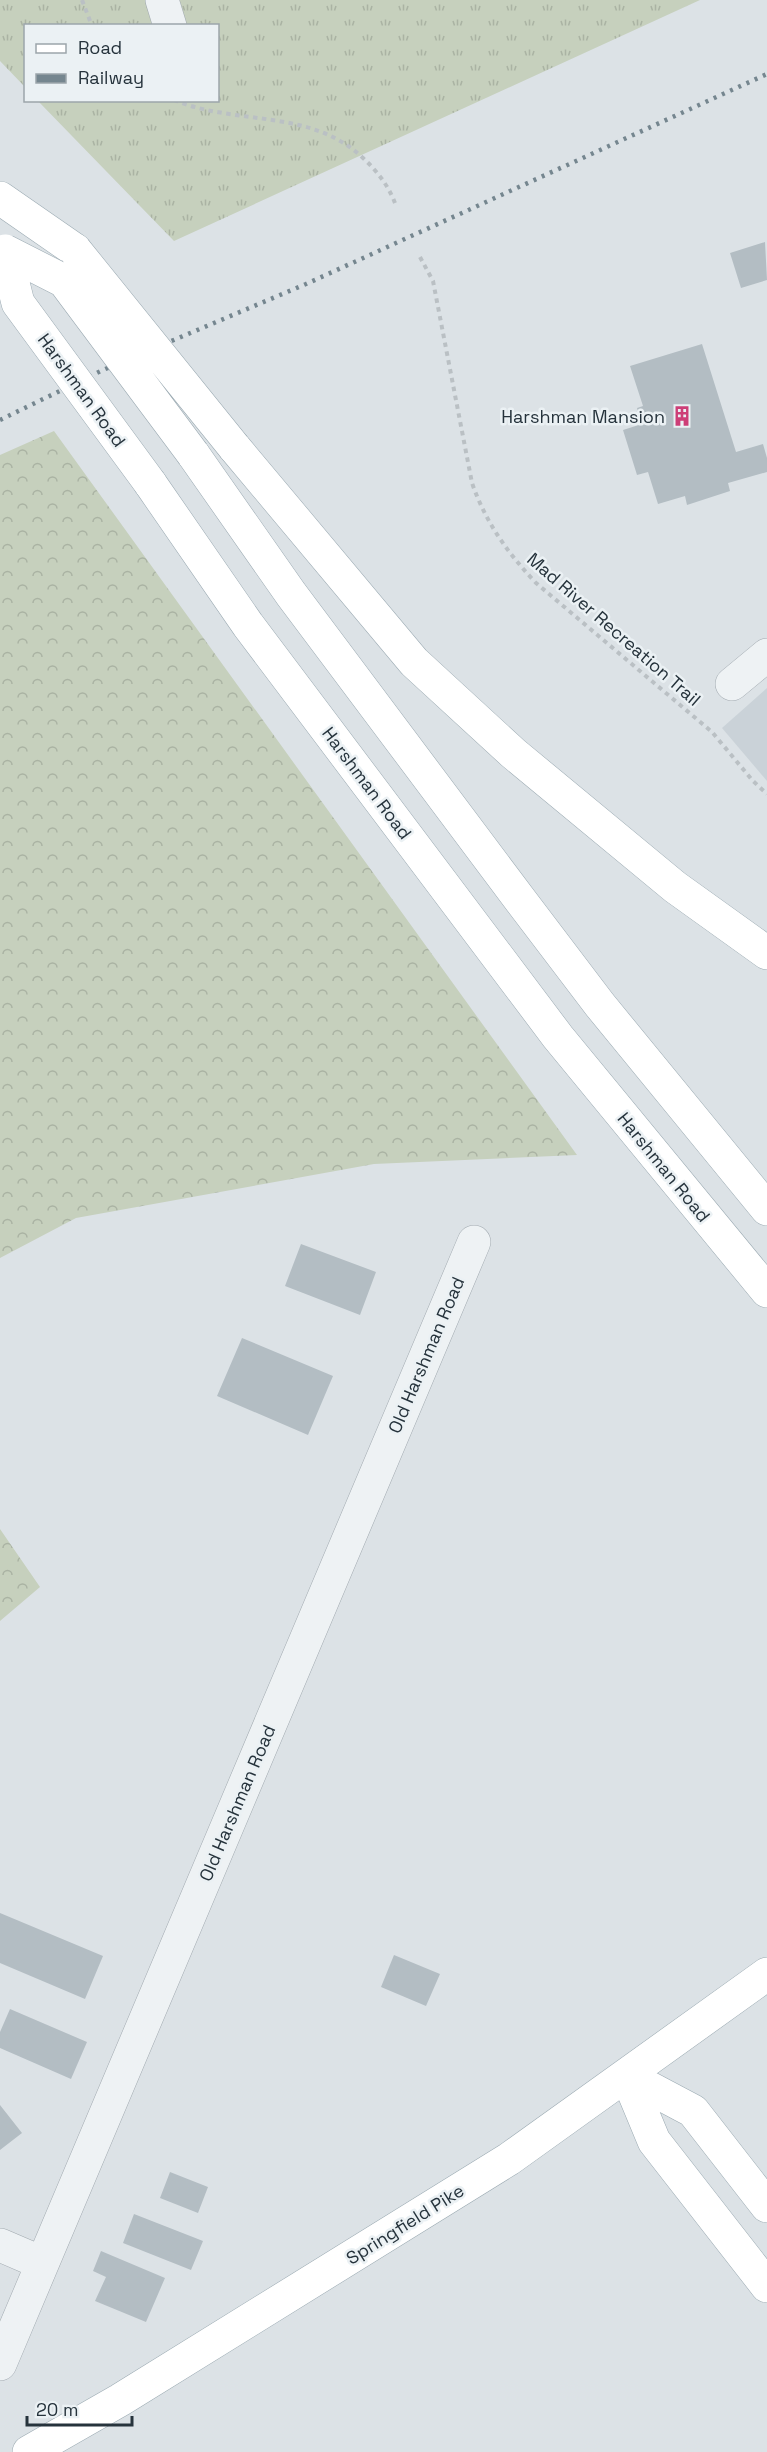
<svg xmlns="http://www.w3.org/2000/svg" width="767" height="2452" font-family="'Space Grotesk',sans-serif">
<defs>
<pattern id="grass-tufts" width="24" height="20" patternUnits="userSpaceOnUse" patternTransform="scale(1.5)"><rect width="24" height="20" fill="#c6d0bd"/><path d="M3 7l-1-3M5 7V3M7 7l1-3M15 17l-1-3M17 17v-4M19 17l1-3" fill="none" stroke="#aab3a3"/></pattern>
<pattern id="forest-crowns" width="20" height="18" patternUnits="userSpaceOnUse" patternTransform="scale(1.5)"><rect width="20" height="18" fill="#c6d0bd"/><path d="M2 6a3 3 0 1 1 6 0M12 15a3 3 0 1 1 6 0" fill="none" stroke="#aab3a3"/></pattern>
</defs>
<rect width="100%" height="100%" fill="#dce2e6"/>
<path fill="#cad2d8" d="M 767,688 L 767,781 L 722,728 Z"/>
<path fill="url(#grass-tufts)" d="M 0,0 L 700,0 L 174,241 L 38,101 L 218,100 L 218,26 L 26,26 L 25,87 L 0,61 Z"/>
<path fill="url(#forest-crowns)" d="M 54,431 L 577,1155 L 374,1164 L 76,1218 L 0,1258 L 0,455 Z
M 0,1529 L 40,1587 L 0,1621 Z"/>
<path fill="#b3bdc3" d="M 765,242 L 767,280 L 741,288 L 730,253 Z
M 702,344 L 736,452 L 763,444 L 767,458 L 767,472 L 728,483 L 730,491 L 687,505 L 685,496 L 658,504 L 648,472 L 637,475 L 623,430 L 642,424 L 637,408 L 643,406 L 630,366 Z
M 301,1244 L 376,1272 L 360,1315 L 285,1286 Z
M 242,1338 L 333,1376 L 308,1435 L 217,1396 Z
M 0,1913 L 103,1956 L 85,1999 L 0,1963 Z
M 394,1955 L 440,1974 L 426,2006 L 381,1987 Z
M 10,2009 L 87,2042 L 71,2079 L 0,2048 L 0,2032 Z
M 0,2105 L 22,2133 L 0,2150 Z
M 170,2172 L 208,2187 L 198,2213 L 160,2198 Z
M 134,2214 L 203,2241 L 191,2270 L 123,2243 Z
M 101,2251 L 165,2278 L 146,2322 L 95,2301 L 106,2277 L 93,2271 Z"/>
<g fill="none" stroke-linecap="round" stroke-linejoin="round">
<g stroke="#a2aab0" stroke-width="34">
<path id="minor" d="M 162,0 L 170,26
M 732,684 L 767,655
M 0,2245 L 42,2263
M 0,2364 L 474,1242"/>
</g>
<g stroke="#9baab2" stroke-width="34">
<path id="major" d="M 0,198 L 75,250
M 234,447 L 414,662 L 513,753 L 675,887 L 767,953
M 193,454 L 291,594 L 521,901 L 600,1005 L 767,1209
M 150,483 L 248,625 L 558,1037 L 767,1291
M 627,2076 L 654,2141 L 767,2286
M 627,2076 L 693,2111 L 767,2206
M 29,2452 L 120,2400 L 509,2159 L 767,1974"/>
</g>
<path stroke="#bac0c4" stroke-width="4" stroke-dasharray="4.5 4.5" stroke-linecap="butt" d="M 82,0 L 92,26
M 174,100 C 237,126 310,108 363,158 C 377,171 388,185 395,203
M 420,257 L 433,281 L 472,483 C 486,523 507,552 536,583 L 712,732 L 753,781 L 767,794"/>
<use href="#minor" stroke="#eef2f4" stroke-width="33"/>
<use href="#major" stroke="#fff" stroke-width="33"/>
<path stroke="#75868f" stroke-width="4.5" stroke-dasharray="3 6" stroke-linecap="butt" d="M 0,420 L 103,370 L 306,284 L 767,74"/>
<g stroke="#9baab2" stroke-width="34" stroke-linecap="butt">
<path id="major-bridge" d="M 75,250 L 234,447
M 5,251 L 64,281 L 193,454
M 5,251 L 18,303 L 150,483"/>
</g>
<use href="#major-bridge" stroke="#fff" stroke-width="33"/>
</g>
<defs>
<g id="building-bare" transform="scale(1.62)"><path d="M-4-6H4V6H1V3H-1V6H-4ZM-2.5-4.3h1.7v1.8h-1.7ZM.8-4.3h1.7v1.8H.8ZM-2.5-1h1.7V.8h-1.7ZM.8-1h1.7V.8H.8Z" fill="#cd3e77" stroke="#ebf1f4" stroke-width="2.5" paint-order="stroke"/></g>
</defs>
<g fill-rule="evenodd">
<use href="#building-bare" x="682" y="416"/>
</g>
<g text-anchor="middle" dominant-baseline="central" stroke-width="5" stroke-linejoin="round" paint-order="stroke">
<g font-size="18" fill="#26333c" stroke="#ebf1f4">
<text transform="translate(82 390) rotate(54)">Harshman Road</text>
<text transform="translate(614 629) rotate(41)">Mad River Recreation Trail</text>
<text transform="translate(367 783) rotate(53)">Harshman Road</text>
<text transform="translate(664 1167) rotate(51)">Harshman Road</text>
<text transform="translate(426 1355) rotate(-67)">Old Harshman Road</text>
<text transform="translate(237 1803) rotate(-67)">Old Harshman Road</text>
<text transform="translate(405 2224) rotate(-32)">Springfield Pike</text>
</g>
<g font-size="18" fill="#26333c" stroke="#ebf1f4" text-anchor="end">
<text x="665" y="416">Harshman Mansion</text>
</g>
</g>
<rect x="24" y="24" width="195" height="78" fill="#ebf1f4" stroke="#9ca5aa" stroke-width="1.5"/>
<rect x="36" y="44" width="30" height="9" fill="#ffffff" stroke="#9ca5aa" stroke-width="1.5"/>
<text x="78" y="54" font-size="18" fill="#26333c">Road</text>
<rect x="36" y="74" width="30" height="9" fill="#75868f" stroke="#9ca5aa" stroke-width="1.5"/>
<text x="78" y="84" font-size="18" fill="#26333c">Railway</text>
<path d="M27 2416v9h105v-9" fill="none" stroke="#26333c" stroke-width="3"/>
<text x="36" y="2416" font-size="18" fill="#26333c" stroke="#ebf1f4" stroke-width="4.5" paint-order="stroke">20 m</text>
</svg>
